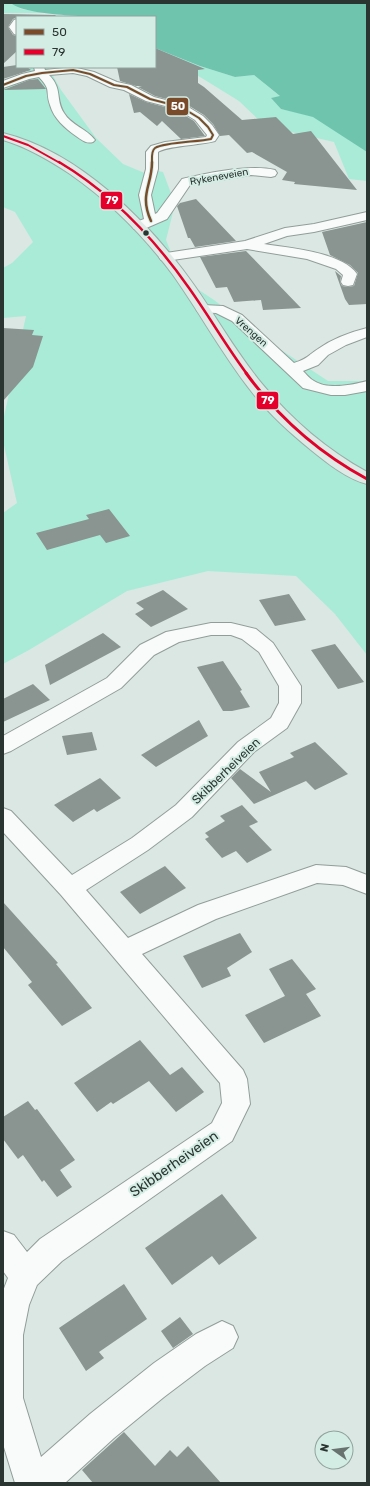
<svg xmlns="http://www.w3.org/2000/svg" width="370" height="1486" font-family="Rubik,sans-serif">
<rect width="100%" height="100%" fill="#dae7e3"/>
<path fill="#a9ebd7" d="M 3,3 L 11,3 L 21,9 L 48,13 L 3,13 Z
M 155,48 L 200,66 L 235,77 L 254,75 L 281,97 L 271,98 L 281,109 L 313,116 L 367,152 L 367,181 L 349,179 L 334,142 L 265,126 L 239,101 L 205,80 L 171,60 L 155,60 Z
M 31,67 L 48,67 L 61,90 L 96,138 L 123,164 L 147,174 L 153,170 L 163,172 L 175,204 L 166,240 L 181,278 L 214,300 L 266,340 L 328,381 L 367,381 L 367,655 L 335,614 L 296,576 L 208,571 L 127,591 L 29,650 L 3,664 L 3,513 L 17,503 L 3,441 L 3,421 L 26,316 L 3,318 L 3,268 L 12,263 L 33,242 L 15,212 L 3,207 L 3,80 L 24,75 Z"/>
<path fill="#6ec4ad" d="M 11,3 L 367,3 L 367,152 L 313,117 L 281,109 L 271,98 L 280,96 L 254,75 L 235,77 L 200,66 L 155,48 L 155,17 C 128,17 28,19 11,3 Z"/>
<path fill="#8a9491" d="M 3,14 L 56,15 L 54,17 L 17,17 L 13,19 L 8,27 L 13,35 L 17,36 L 17,51 L 3,64 Z
M 155,48 L 205,69 L 198,70 L 198,83 L 204,87 L 242,120 L 276,117 L 293,134 L 311,131 L 357,190 L 294,184 L 295,182 L 282,180 L 287,172 L 252,152 L 247,153 L 229,135 L 220,136 L 213,124 L 204,115 L 186,104 L 155,96 L 138,87 L 142,86 L 136,86 L 120,81 L 117,67 L 155,67 Z
M 17,65 L 17,67 L 27,67 L 31,70 L 3,79 L 3,67 Z
M 38,79 L 46,89 L 3,90 L 29,80 Z
M 129,94 L 146,102 L 176,110 L 194,121 L 205,136 L 181,139 L 162,121 L 157,126 L 140,112 L 134,113 Z
M 196,199 L 236,241 L 195,247 L 190,238 L 188,238 L 177,206 L 180,203 Z
M 367,222 L 367,304 L 349,305 L 345,299 L 335,271 L 341,276 L 340,282 L 342,286 L 348,287 L 354,286 L 358,273 L 350,265 L 330,255 L 322,232 Z
M 246,251 L 301,308 L 263,310 L 261,300 L 234,302 L 227,287 L 216,288 L 200,257 Z
M 3,328 L 34,330 L 32,335 L 43,336 L 33,367 L 3,401 Z
M 109,509 L 130,536 L 106,543 L 100,535 L 47,550 L 36,533 L 89,519 L 86,515 Z
M 163,590 L 188,609 L 151,627 L 135,614 L 144,609 L 136,603 Z
M 289,594 L 306,620 L 275,626 L 259,600 Z
M 103,633 L 121,647 L 50,685 L 45,665 Z
M 335,644 L 364,682 L 338,689 L 311,650 Z
M 223,661 L 242,690 L 240,691 L 250,707 L 232,711 L 223,711 L 197,667 Z
M 33,684 L 50,700 L 3,722 L 3,699 Z
M 199,720 L 208,736 L 156,767 L 141,755 Z
M 92,732 L 97,750 L 67,755 L 62,736 Z
M 315,742 L 348,774 L 315,790 L 306,781 L 254,804 L 231,778 L 240,769 L 271,792 L 259,772 L 294,757 L 290,753 Z
M 100,778 L 121,798 L 97,812 L 94,809 L 73,822 L 54,805 Z
M 242,805 L 258,822 L 249,826 L 272,850 L 247,863 L 236,851 L 222,858 L 205,839 L 209,837 L 205,833 L 225,821 L 220,816 Z
M 165,866 L 186,888 L 140,914 L 120,892 Z
M 3,902 L 58,963 L 56,964 L 92,1008 L 62,1026 L 28,985 L 32,982 L 3,947 Z
M 240,933 L 252,952 L 227,968 L 231,976 L 202,988 L 183,956 Z
M 292,959 L 316,989 L 306,994 L 321,1016 L 264,1043 L 245,1015 L 285,996 L 269,969 Z
M 140,1040 L 170,1075 L 182,1067 L 204,1092 L 176,1112 L 149,1081 L 113,1104 L 111,1102 L 97,1112 L 74,1083 Z
M 28,1101 L 35,1110 L 37,1109 L 75,1160 L 60,1170 L 72,1187 L 57,1197 L 44,1180 L 42,1182 L 23,1155 L 18,1159 L 3,1139 L 3,1117 Z
M 222,1194 L 257,1238 L 219,1265 L 212,1256 L 172,1285 L 145,1248 Z
M 124,1284 L 147,1319 L 99,1352 L 104,1358 L 86,1371 L 59,1328 Z
M 180,1317 L 193,1334 L 173,1348 L 161,1331 Z
M 124,1432 L 155,1466 L 170,1450 L 177,1457 L 188,1446 L 221,1483 L 93,1483 L 82,1470 Z"/>
<g fill="none" stroke-linecap="round" stroke-linejoin="round">
<g stroke="#929d99" stroke-width="2">
<path id="street" d="M 17,19 L 17,35 L 14,34 L 9,27 L 14,20 Z
M 34,67 L 44,67 L 45,70 L 73,67 L 94,72 L 117,82 L 131,85 L 154,97 L 185,105 L 203,116 L 212,125 L 219,135 L 215,141 C 202,145 166,146 158,152 L 158,169 L 151,195 L 155,214 L 157,213 L 182,179 C 207,173 251,164 275,170 L 277,173 L 275,176 L 271,177 L 251,175 L 190,185 L 167,219 L 144,229 L 134,229 L 132,226 L 134,223 L 144,219 L 139,195 L 146,169 L 146,152 L 151,146 L 165,142 L 206,137 L 207,135 L 195,120 L 177,109 L 146,101 L 124,90 L 110,87 L 87,76 L 73,73 L 49,75 C 63,89 55,99 64,113 C 71,125 87,129 95,140 L 93,142 C 86,144 82,140 76,136 C 65,128 54,119 50,105 C 45,90 52,91 39,77 L 29,79 L 3,88 L 3,81 L 22,74 L 35,71 Z
M 367,212 L 367,220 L 314,232 L 287,236 L 264,244 C 289,248 342,252 357,274 L 353,285 L 348,286 L 343,285 L 341,282 L 343,275 L 336,269 L 307,259 L 247,249 L 166,261 L 161,260 L 159,257 L 161,254 L 166,253 L 245,241 L 285,228 L 314,224 Z
M 203,305 L 223,306 L 242,315 L 294,363 C 309,358 307,356 318,349 C 332,339 351,332 367,328 L 367,337 L 346,345 L 328,355 L 318,365 L 303,371 C 306,374 310,379 314,381 C 328,390 352,385 367,381 L 367,391 L 345,395 L 331,395 L 303,388 L 232,321 L 216,313 L 198,312 L 196,309 L 198,306 Z
M 211,623 L 231,623 L 256,629 L 273,643 L 301,686 L 301,703 L 287,728 L 254,752 L 192,817 L 148,850 L 86,890 L 128,938 L 198,905 L 316,865 L 346,867 L 367,875 L 367,894 L 343,885 L 317,883 L 216,919 L 142,954 L 243,1070 L 247,1079 L 250,1104 L 232,1141 L 62,1261 L 37,1285 L 29,1305 L 23,1335 L 23,1398 L 41,1457 L 90,1414 L 154,1363 L 196,1334 L 222,1321 L 233,1326 L 238,1337 L 233,1348 L 205,1366 L 164,1397 L 114,1438 L 65,1483 L 15,1483 L 3,1444 L 3,1291 L 8,1278 L 3,1271 L 3,1231 L 14,1235 L 27,1252 L 40,1239 L 212,1123 L 222,1103 L 220,1083 L 61,895 L 3,832 L 3,808 L 11,811 L 72,875 L 132,838 L 176,805 L 238,742 L 271,718 L 279,703 L 279,686 L 259,652 L 242,639 L 231,635 L 211,635 L 179,642 L 154,655 L 121,688 L 11,751 L 3,754 L 3,736 L 107,678 L 140,645 L 166,632 Z"/>
</g>
<g stroke="#99aea8" stroke-width="2">
<path id="primary" d="M 3,133 C 80,152 150,223 194,285 C 217,318 237,354 263,385 C 292,420 327,450 367,472 L 367,484 C 347,479 327,463 311,450 C 289,432 268,413 251,391 C 222,354 200,313 173,275 C 144,236 110,202 70,174 C 49,160 27,147 3,140 Z"/>
</g>
<use href="#street" fill="#f9fbfb" fill-rule="evenodd"/>
<use href="#primary" fill="#dfeae7" fill-rule="evenodd"/>
<g stroke="#d4ede4" stroke-width="3.5">
<path id="bus-1-far1" d="M 3,85 L 26,76 L 42,73 L 73,70 L 90,74 L 114,85 L 127,87 L 150,99 L 181,107 L 199,118 L 208,127 L 213,135 L 211,139 C 198,142 165,142 155,148 C 151,151 152,158 152,163"/>
</g>
<g stroke="#d4ede4" stroke-width="4.5">
<path id="bus-1" d="M 151,221 C 139,194 152,186 152,162"/>
</g>
<g stroke="#d4ede4" stroke-width="3.5">
<path id="bus-2-far2" d="M 3,136 L 28,145 L 60,163"/>
</g>
<g stroke="#d4ede4" stroke-width="4.5">
<path id="bus-2-far1" d="M 59,162 C 111,193 154,238 189,288 C 209,316 226,346 247,374"/>
</g>
<g stroke="#d4ede4" stroke-width="5.5">
<path id="bus-2" d="M 246,373 C 278,417 319,453 367,479"/>
</g>
<use href="#bus-1-far1" stroke="#7a4b2a" stroke-width="2"/>
<use href="#bus-1" stroke="#7a4b2a" stroke-width="2.5"/>
<use href="#bus-2-far2" stroke="#e4002b" stroke-width="2"/>
<use href="#bus-2-far1" stroke="#e4002b" stroke-width="2.5"/>
<use href="#bus-2" stroke="#e4002b" stroke-width="3"/>
</g>
<circle fill="#2a3430" stroke="#d4ede4" stroke-width="1.5" cx="146" cy="233" r="3.5"/>
<g text-anchor="middle" dominant-baseline="central" stroke-width="4" stroke-linejoin="round" paint-order="stroke">
<g font-size="10" fill="#2a3430" stroke="#d4ede4">
<text transform="translate(219 177) rotate(-10)">Rykeneveien</text>
<text transform="translate(251 332) rotate(41)">Vrengen</text>
</g>
<g font-size="12" fill="#2a3430" stroke="#d4ede4">
<text transform="translate(226 771) rotate(-44)">Skibberheiveien</text>
</g>
<g font-size="14" fill="#2a3430" stroke="#d4ede4">
<text transform="translate(174 1164) rotate(-35)">Skibberheiveien</text>
</g>
</g>
<g stroke="#d4ede4" stroke-width="1.5">
<rect x="166" y="97" width="23" height="19" rx="4" fill="#7a4b2a"/>
<rect x="100" y="191" width="23" height="19" rx="4" fill="#e4002b"/>
<rect x="256" y="391" width="23" height="19" rx="4" fill="#e4002b"/>
</g>
<g font-size="11" text-anchor="middle" font-weight="bold" fill="#fff">
<text x="178" y="110">50</text>
<text x="112" y="204">79</text>
<text x="268" y="404">79</text>
</g>
<rect width="370" height="1486" fill="none" stroke="#2a3430" stroke-width="8"/>
<rect x="16" y="16" width="140" height="52" fill="#d4ede4" stroke="#90a39c"/>
<rect x="24" y="29" width="20" height="6" fill="#7a4b2a" stroke="#90a39c"/>
<text x="52" y="36" font-size="12" fill="#2a3430">50</text>
<rect x="24" y="49" width="20" height="6" fill="#e4002b" stroke="#90a39c"/>
<text x="52" y="56" font-size="12" fill="#2a3430">79</text>
<g transform="translate(334 1450) rotate(284)"><circle r="19" fill="#d4ede4" stroke="#90a39c"/>
<path d="M0-3L7 15L0 10L-7 15Z" fill="#68736f"/>
<text y="-6" font-size="11" font-weight="bold" text-anchor="middle" fill="#2a3430">N</text>
</g>
</svg>
